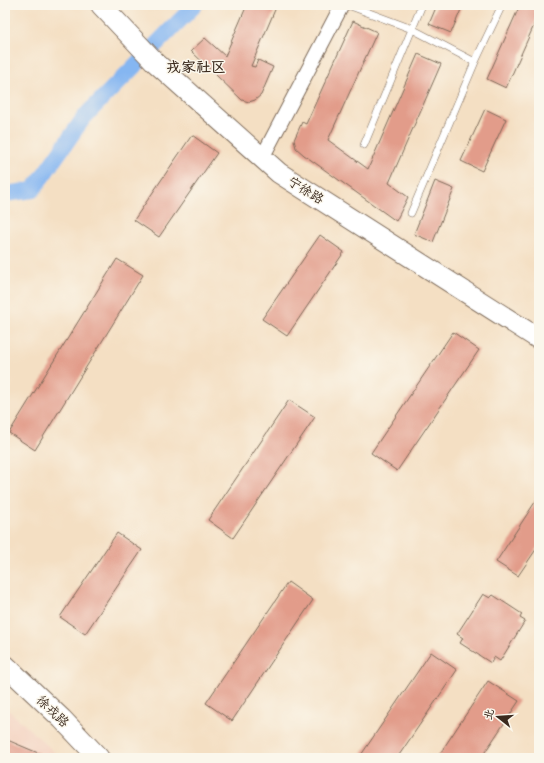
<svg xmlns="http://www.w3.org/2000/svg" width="544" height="763" font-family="'Comic Neue','LXGW WenKai TC',sans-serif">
<rect width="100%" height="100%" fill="#fbf7ec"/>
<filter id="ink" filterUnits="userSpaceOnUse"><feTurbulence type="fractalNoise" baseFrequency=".025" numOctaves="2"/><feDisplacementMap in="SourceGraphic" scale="8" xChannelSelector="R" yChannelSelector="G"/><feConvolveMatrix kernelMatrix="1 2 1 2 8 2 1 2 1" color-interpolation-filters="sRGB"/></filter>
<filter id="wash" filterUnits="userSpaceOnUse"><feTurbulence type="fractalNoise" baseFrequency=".012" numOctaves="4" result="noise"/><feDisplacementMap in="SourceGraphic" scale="16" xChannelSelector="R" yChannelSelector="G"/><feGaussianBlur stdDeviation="0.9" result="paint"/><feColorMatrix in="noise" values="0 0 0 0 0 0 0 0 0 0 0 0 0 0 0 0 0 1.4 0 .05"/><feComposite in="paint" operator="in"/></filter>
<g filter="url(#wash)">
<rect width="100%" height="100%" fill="#f4dfc3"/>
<path fill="#f4d3c1" d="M 5,707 L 51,749 L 60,758 L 5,758 Z"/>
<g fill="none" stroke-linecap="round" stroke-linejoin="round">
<path stroke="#85b6f1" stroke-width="16" d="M 5,194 L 33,190 L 85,116 L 195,5"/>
</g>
<g id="blocks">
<path fill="#e29c8a" d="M 247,5 L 277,5 L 251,66 L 255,67 L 258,60 L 273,67 L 261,95 L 255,100 L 249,102 L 242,100 L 191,51 L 205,38 L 225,56 Z
M 437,5 L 463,5 L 451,33 L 429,24 Z
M 520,5 L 539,5 L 539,14 L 506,88 L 487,79 Z
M 353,21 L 377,32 L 328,140 L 368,169 L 418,54 L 441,64 L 389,183 L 408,197 L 396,221 L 304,155 L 296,148 L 294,140 L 302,122 L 306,124 Z
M 485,109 L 506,119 L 482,171 L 461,161 Z
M 192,135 L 217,153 L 159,237 L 134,220 Z
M 435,181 L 454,189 L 433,242 L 414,234 Z
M 320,235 L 344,252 L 287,336 L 262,319 Z
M 117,259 L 143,275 L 35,450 L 9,433 Z
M 453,332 L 479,350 L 397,471 L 371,453 Z
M 289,400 L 315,417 L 233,538 L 208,520 Z
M 539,496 L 539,545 L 518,576 L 496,562 Z
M 117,533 L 142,550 L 85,634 L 60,617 Z
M 288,582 L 313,600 L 232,721 L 206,703 Z
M 483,594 L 490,598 L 493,595 L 522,614 L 520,618 L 525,621 L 500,661 L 494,657 L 491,663 L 460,643 L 463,638 L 457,634 Z
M 431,652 L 457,670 L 397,758 L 359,758 Z
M 488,681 L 519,701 L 481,758 L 437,758 Z
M 5,739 L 50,758 L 5,758 Z"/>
</g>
</g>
<g filter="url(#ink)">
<use href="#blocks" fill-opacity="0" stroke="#7c6958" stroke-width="1"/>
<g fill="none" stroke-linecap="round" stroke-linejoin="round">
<g stroke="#7c6958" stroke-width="8">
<path id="lane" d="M 348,5 L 412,29 L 475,62
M 364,145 L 422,5
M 411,213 L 475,62 L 502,5
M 5,685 L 10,672"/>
</g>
<g stroke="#7c6958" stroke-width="16">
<path id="street" d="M 262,158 L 342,5"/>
</g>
<g stroke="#7c6958" stroke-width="22">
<path id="secondary" d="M 101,5 L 156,63 L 279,173 L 539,339
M 5,665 L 62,719 L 99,758"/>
</g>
<use href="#lane" stroke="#fff" stroke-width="7"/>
<use href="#street" stroke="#fff" stroke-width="14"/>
<use href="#secondary" stroke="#fff" stroke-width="20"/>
</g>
</g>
<g text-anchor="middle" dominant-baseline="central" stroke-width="3" stroke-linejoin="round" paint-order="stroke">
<g font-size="13" fill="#3b2a1e" stroke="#fbf7ec">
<text transform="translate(306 190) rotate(32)">宁徐路</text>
<text transform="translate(53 711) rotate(44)">徐戎路</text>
</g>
<g font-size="15" font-weight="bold" fill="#3b2a1e" stroke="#fbf7ec">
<text x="196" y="67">戎家社区</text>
</g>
</g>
<rect width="544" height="763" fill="none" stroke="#fbf7ec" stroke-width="20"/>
<g transform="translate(498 717) rotate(287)" stroke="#fbf7ec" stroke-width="3" paint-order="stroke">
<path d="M0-3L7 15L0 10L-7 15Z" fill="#3b2a1e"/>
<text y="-6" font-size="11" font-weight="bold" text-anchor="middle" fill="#3b2a1e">北</text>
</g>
</svg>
